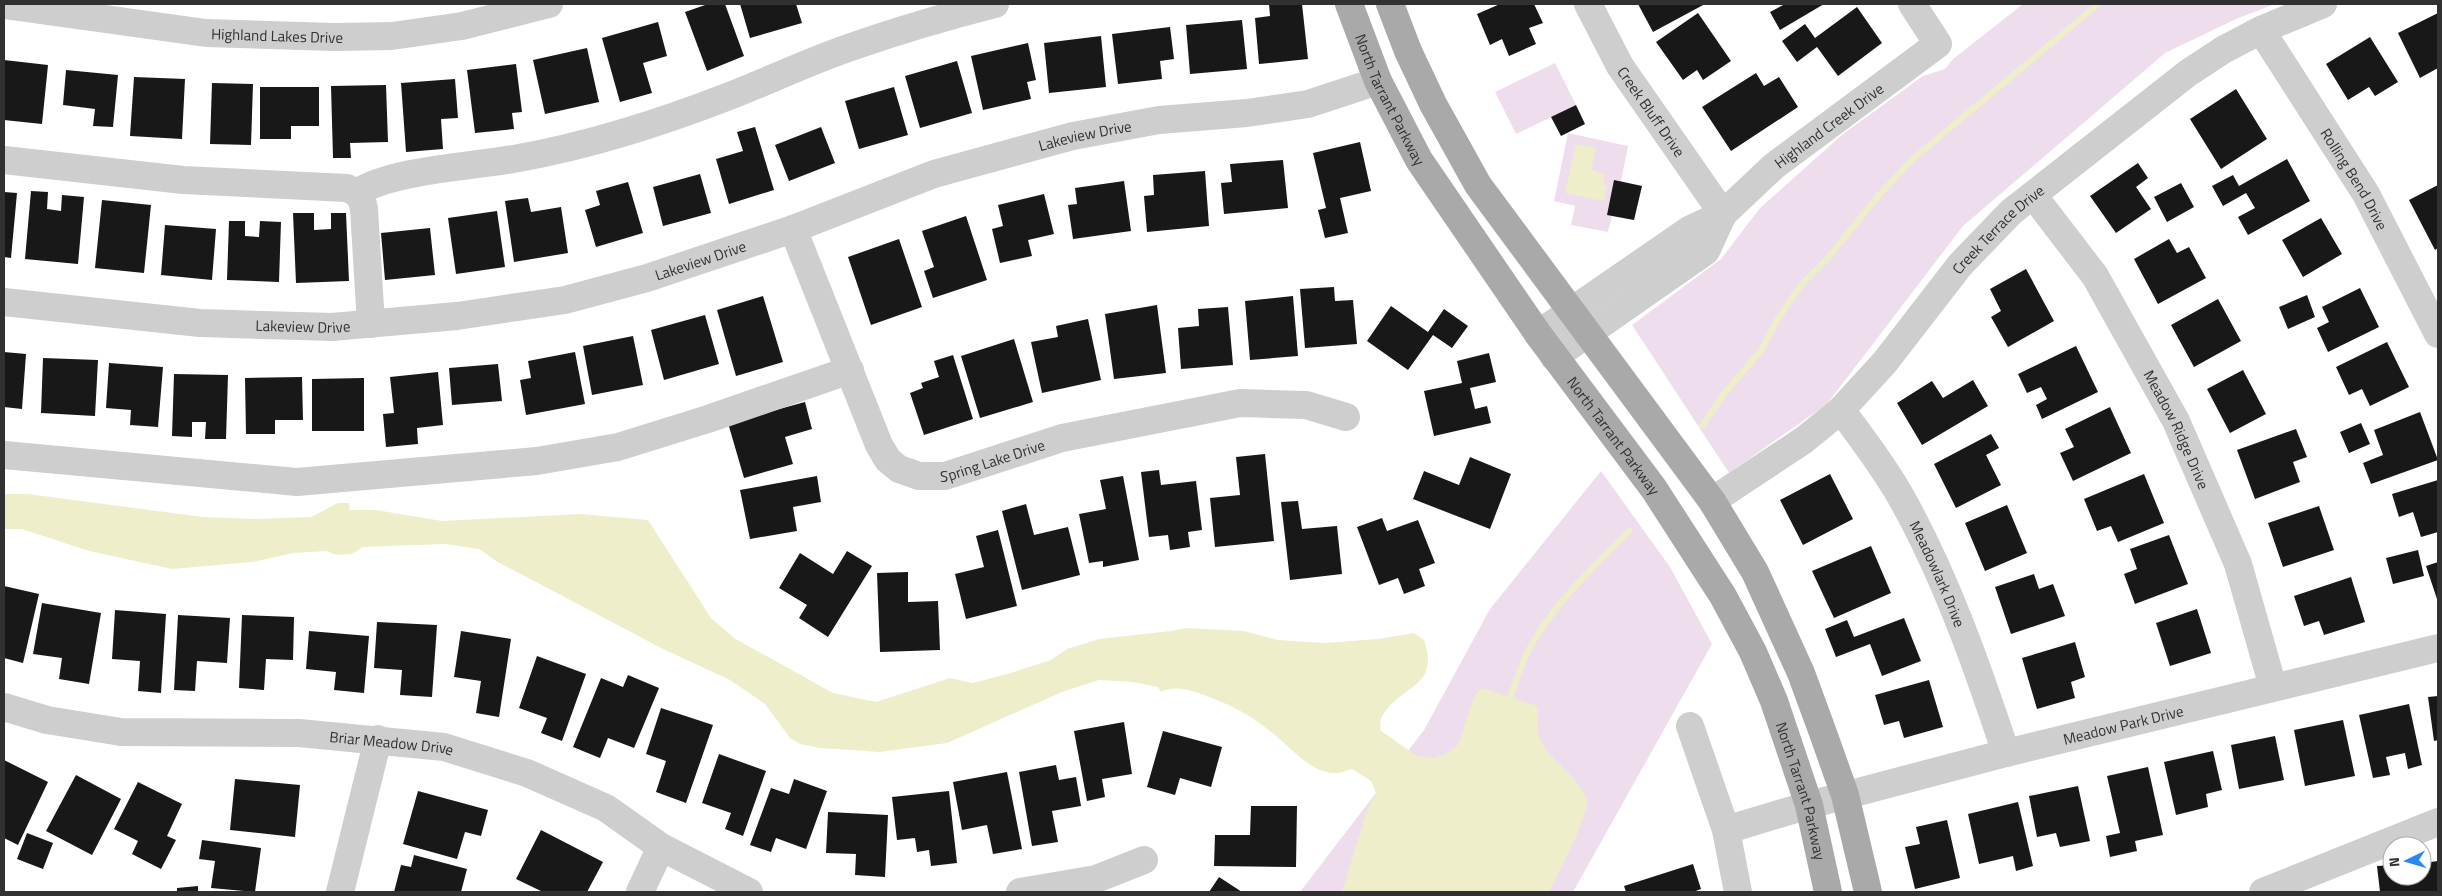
<svg xmlns="http://www.w3.org/2000/svg" width="2442" height="896" font-family="'Titillium Web',sans-serif">
<rect width="100%" height="100%" fill="#fff"/>
<path fill="#eedeed" d="M 2023,4 L 2275,4 L 2236,19 L 2165,53 L 1963,226 L 1827,404 L 1729,473 L 1632,325 L 1721,259 L 1760,208 L 1843,134 L 1923,76 L 1945,69 L 1953,59 Z
M 1555,63 L 1576,105 L 1516,134 L 1495,92 Z
M 1568,133 L 1628,146 L 1621,181 L 1642,186 L 1634,220 L 1612,216 L 1608,232 L 1571,225 L 1575,206 L 1554,201 Z
M 1601,471 L 1670,567 L 1712,644 L 1573,892 L 1300,892 L 1424,730 L 1490,609 Z"/>
<path fill="#efeeca" d="M 1576,144 L 1596,148 L 1591,170 L 1605,174 L 1603,185 L 1607,186 L 1604,201 L 1565,193 Z
M 4,494 L 28,494 L 203,517 L 255,519 L 311,517 L 338,503 L 349,503 L 350,510 L 376,510 L 442,521 L 579,514 L 648,520 L 711,618 L 734,638 L 833,693 L 876,702 L 950,678 L 973,683 L 1014,672 L 1051,660 L 1067,649 L 1099,639 L 1171,631 L 1187,628 L 1244,631 L 1278,640 L 1325,643 L 1378,639 L 1414,633 L 1424,640 C 1427,649 1430,662 1426,671 C 1421,690 1374,703 1381,731 L 1417,756 L 1433,758 L 1446,754 L 1458,745 L 1475,695 L 1482,688 L 1537,706 C 1540,716 1536,727 1539,737 C 1548,762 1580,774 1588,804 L 1575,839 L 1549,892 L 1342,892 L 1366,813 L 1376,793 L 1371,781 L 1352,769 C 1343,772 1336,775 1326,772 C 1305,766 1288,745 1271,732 C 1251,715 1229,704 1204,695 C 1190,690 1175,685 1161,692 L 1158,687 L 1133,682 L 1099,680 L 1062,692 L 947,743 L 880,752 L 820,748 L 800,744 L 790,738 L 765,704 L 730,680 L 663,649 L 496,561 L 479,549 L 445,544 L 363,547 L 352,554 L 337,555 L 326,551 L 293,553 L 253,562 L 172,569 L 89,551 L 22,529 L 4,529 Z"/>
<g fill="none" stroke-linecap="round" stroke-linejoin="round">
<path stroke="#efeeca" stroke-width="6" d="M 1702,426 L 1723,395 L 1762,349 L 1777,320 L 1801,285 L 1828,258 L 1878,196 L 1913,159 L 2098,4
M 1508,704 C 1515,685 1520,667 1529,649 C 1553,604 1594,567 1629,531"/>
</g>
<path fill="#181818" d="M 708,4 L 725,4 L 744,56 L 707,71 L 685,12 Z
M 740,4 L 796,4 L 802,23 L 750,38 Z
M 1269,4 L 1302,4 L 1308,59 L 1259,64 L 1255,18 L 1270,16 Z
M 1500,4 L 1534,4 L 1543,23 L 1529,28 L 1536,44 L 1509,56 L 1502,39 L 1490,45 L 1477,14 Z
M 1638,4 L 1705,4 L 1653,32 Z
M 1785,4 L 1824,4 L 1780,30 L 1770,12 Z
M 1857,7 L 1882,43 L 1838,76 L 1817,47 L 1797,62 L 1782,41 L 1805,24 L 1815,38 Z
M 1698,13 L 1731,61 L 1703,80 L 1697,70 L 1683,80 L 1656,42 Z
M 2438,13 L 2438,68 L 2420,78 L 2398,33 Z
M 1242,20 L 1247,69 L 1190,74 L 1186,25 Z
M 658,22 L 667,56 L 643,63 L 652,93 L 620,102 L 602,38 Z
M 1170,27 L 1174,59 L 1160,61 L 1162,79 L 1118,84 L 1112,34 Z
M 1101,36 L 1106,87 L 1049,93 L 1044,43 Z
M 2370,37 L 2398,82 L 2375,96 L 2369,87 L 2348,100 L 2326,64 Z
M 1028,43 L 1036,80 L 1027,82 L 1031,99 L 983,110 L 971,56 Z
M 587,48 L 599,102 L 545,114 L 533,60 Z
M 4,60 L 48,65 L 42,124 L 4,120 Z
M 957,61 L 972,113 L 920,128 L 905,76 Z
M 516,64 L 522,112 L 512,113 L 514,129 L 475,133 L 467,70 Z
M 66,70 L 118,75 L 113,127 L 93,126 L 95,109 L 63,105 Z
M 1756,73 L 1764,86 L 1779,77 L 1798,107 L 1731,151 L 1702,107 Z
M 134,77 L 185,79 L 182,139 L 130,136 Z
M 455,79 L 458,118 L 441,119 L 443,149 L 406,152 L 401,83 Z
M 212,83 L 253,84 L 251,145 L 210,144 Z
M 386,85 L 388,142 L 350,143 L 351,158 L 333,158 L 331,86 Z
M 260,87 L 319,87 L 319,126 L 291,126 L 291,139 L 260,139 Z
M 894,87 L 908,135 L 859,149 L 845,101 Z
M 2236,89 L 2267,139 L 2221,169 L 2190,119 Z
M 1576,105 L 1585,124 L 1561,136 L 1551,117 Z
M 755,127 L 774,190 L 729,204 L 716,159 L 743,151 L 737,132 Z
M 821,127 L 835,163 L 789,181 L 775,145 Z
M 1360,142 L 1371,191 L 1340,198 L 1348,233 L 1325,238 L 1318,210 L 1326,208 L 1313,153 Z
M 2287,159 L 2310,201 L 2248,235 L 2238,217 L 2255,208 L 2246,193 L 2223,206 L 2212,186 L 2233,175 L 2239,186 Z
M 1283,160 L 1288,208 L 1224,214 L 1221,183 L 1232,182 L 1230,164 Z
M 2138,163 L 2148,178 L 2136,187 L 2151,209 L 2116,233 L 2090,196 Z
M 1205,171 L 1209,226 L 1147,232 L 1144,196 L 1154,195 L 1153,175 Z
M 700,174 L 711,213 L 663,226 L 653,187 Z
M 1614,180 L 1642,186 L 1634,220 L 1607,215 Z
M 1124,181 L 1131,231 L 1073,239 L 1068,205 L 1077,204 L 1075,188 Z
M 628,182 L 643,233 L 596,247 L 585,210 L 600,205 L 596,191 Z
M 2181,183 L 2194,207 L 2167,222 L 2154,197 Z
M 2438,185 L 2438,248 L 2435,250 L 2409,200 Z
M 31,191 L 48,192 L 47,209 L 61,211 L 62,195 L 84,197 L 78,264 L 25,259 Z
M 4,192 L 17,193 L 11,258 L 4,257 Z
M 1044,194 L 1054,234 L 1028,240 L 1032,256 L 1000,263 L 992,229 L 1003,226 L 998,205 Z
M 528,198 L 531,212 L 561,207 L 568,253 L 514,262 L 505,201 Z
M 102,200 L 151,205 L 144,273 L 95,268 Z
M 497,211 L 505,267 L 456,274 L 448,218 Z
M 293,213 L 314,213 L 314,230 L 331,229 L 331,213 L 346,213 L 349,281 L 296,283 Z
M 966,216 L 987,280 L 933,298 L 924,271 L 934,267 L 922,231 Z
M 2321,218 L 2342,254 L 2303,277 L 2282,240 Z
M 229,221 L 245,221 L 245,236 L 259,237 L 260,221 L 281,222 L 279,282 L 227,280 Z
M 165,225 L 216,229 L 212,280 L 161,275 Z
M 430,228 L 435,275 L 385,280 L 381,233 Z
M 899,239 L 922,307 L 871,325 L 848,257 Z
M 2169,239 L 2177,253 L 2189,247 L 2206,278 L 2158,304 L 2134,259 Z
M 2026,269 L 2054,321 L 2008,347 L 1991,317 L 2001,311 L 1990,289 Z
M 1334,287 L 1335,301 L 1353,300 L 1357,344 L 1305,348 L 1300,289 Z
M 2360,288 L 2379,327 L 2328,352 L 2317,328 L 2329,322 L 2322,307 Z
M 2307,295 L 2315,317 L 2288,329 L 2279,307 Z
M 763,296 L 783,362 L 736,376 L 717,310 Z
M 1293,296 L 1298,356 L 1250,360 L 1245,301 Z
M 2218,299 L 2241,341 L 2194,367 L 2171,325 Z
M 1157,305 L 1166,373 L 1114,379 L 1105,314 Z
M 1391,306 L 1428,332 L 1444,309 L 1468,326 L 1452,348 L 1433,335 L 1408,370 L 1367,341 Z
M 1228,307 L 1233,365 L 1181,369 L 1178,328 L 1199,326 L 1198,309 Z
M 705,315 L 719,364 L 664,380 L 651,330 Z
M 1088,319 L 1101,380 L 1042,393 L 1031,342 L 1058,337 L 1056,326 Z
M 633,336 L 643,385 L 592,395 L 583,346 Z
M 1014,339 L 1033,402 L 980,418 L 961,356 Z
M 2387,342 L 2409,387 L 2370,406 L 2362,389 L 2349,395 L 2336,367 Z
M 2076,346 L 2098,392 L 2042,419 L 2036,405 L 2047,399 L 2041,387 L 2027,393 L 2018,374 Z
M 4,352 L 26,354 L 22,409 L 4,407 Z
M 575,352 L 585,404 L 526,415 L 520,380 L 531,378 L 528,361 Z
M 1489,353 L 1496,382 L 1470,388 L 1475,409 L 1487,406 L 1491,423 L 1434,436 L 1424,391 L 1462,383 L 1457,361 Z
M 953,355 L 973,419 L 924,435 L 910,393 L 923,388 L 921,383 L 939,377 L 934,361 Z
M 43,358 L 98,360 L 95,416 L 41,413 Z
M 109,363 L 163,367 L 158,427 L 130,425 L 131,410 L 106,408 Z
M 498,364 L 502,401 L 452,405 L 449,368 Z
M 2243,370 L 2266,414 L 2230,433 L 2207,389 Z
M 438,372 L 443,425 L 417,428 L 418,444 L 386,447 L 383,414 L 394,413 L 390,377 Z
M 174,374 L 228,375 L 226,439 L 205,439 L 206,422 L 192,422 L 192,437 L 172,436 Z
M 302,377 L 303,420 L 275,420 L 275,434 L 246,434 L 245,378 Z
M 364,378 L 364,431 L 312,431 L 312,379 Z
M 1973,380 L 1988,406 L 1922,445 L 1897,403 L 1932,381 L 1943,398 Z
M 805,402 L 812,429 L 785,437 L 793,464 L 744,478 L 728,423 Z
M 2110,407 L 2131,453 L 2073,481 L 2060,453 L 2074,447 L 2065,429 Z
M 2420,412 L 2438,460 L 2371,484 L 2363,463 L 2383,455 L 2374,430 Z
M 2361,423 L 2370,444 L 2349,453 L 2340,432 Z
M 2296,429 L 2307,457 L 2293,462 L 2300,482 L 2255,499 L 2237,450 Z
M 1991,434 L 1999,448 L 1986,455 L 2001,485 L 1956,508 L 1934,464 Z
M 1265,454 L 1274,541 L 1215,547 L 1210,498 L 1240,495 L 1236,457 Z
M 1470,457 L 1511,474 L 1490,529 L 1413,499 L 1424,471 L 1459,485 Z
M 1159,470 L 1161,485 L 1196,481 L 1202,530 L 1188,532 L 1190,547 L 1170,550 L 1168,535 L 1149,537 L 1141,472 Z
M 1830,474 L 1853,519 L 1803,545 L 1780,500 Z
M 2144,474 L 2164,523 L 2118,542 L 2111,526 L 2097,531 L 2084,499 Z
M 817,476 L 821,502 L 793,507 L 797,531 L 750,539 L 740,490 Z
M 1123,476 L 1139,560 L 1103,567 L 1103,561 L 1089,563 L 1079,514 L 1106,509 L 1100,480 Z
M 2438,480 L 2438,532 L 2421,537 L 2413,512 L 2399,517 L 2392,494 Z
M 1298,501 L 1302,529 L 1337,526 L 1342,574 L 1290,580 L 1281,502 Z
M 1026,504 L 1034,535 L 1068,527 L 1080,575 L 1022,590 L 1002,511 Z
M 2007,505 L 2027,553 L 1985,571 L 1965,523 Z
M 2319,506 L 2334,550 L 2283,567 L 2268,523 Z
M 1382,518 L 1387,531 L 1418,520 L 1435,563 L 1419,569 L 1425,586 L 1404,594 L 1398,578 L 1379,585 L 1357,527 Z
M 998,530 L 1017,606 L 966,619 L 955,574 L 984,567 L 976,536 Z
M 2169,535 L 2188,584 L 2135,604 L 2124,574 L 2137,569 L 2130,549 Z
M 1871,546 L 1891,593 L 1834,618 L 1812,571 Z
M 2418,550 L 2424,576 L 2393,584 L 2386,558 Z
M 847,551 L 872,566 L 828,637 L 799,618 L 807,605 L 779,588 L 800,553 L 833,574 Z
M 2438,562 L 2438,602 L 2426,566 Z
M 908,572 L 908,602 L 938,601 L 940,650 L 880,652 L 877,573 Z
M 2034,574 L 2039,589 L 2053,584 L 2065,616 L 2011,634 L 1995,587 Z
M 2351,577 L 2365,622 L 2324,635 L 2319,621 L 2304,626 L 2294,596 Z
M 4,586 L 39,594 L 23,663 L 4,658 Z
M 42,603 L 101,613 L 89,684 L 59,679 L 62,658 L 33,654 Z
M 2197,609 L 2211,653 L 2170,666 L 2156,623 Z
M 115,610 L 166,614 L 161,693 L 138,691 L 140,661 L 112,659 Z
M 178,615 L 230,618 L 227,663 L 197,661 L 195,691 L 174,690 Z
M 242,615 L 294,617 L 293,660 L 266,659 L 264,690 L 239,688 Z
M 1904,618 L 1921,661 L 1882,676 L 1870,644 L 1836,657 L 1825,629 L 1847,620 L 1854,637 Z
M 377,622 L 437,625 L 432,697 L 400,695 L 402,670 L 374,668 Z
M 309,631 L 369,636 L 364,693 L 334,690 L 336,672 L 306,669 Z
M 461,631 L 511,639 L 499,717 L 476,713 L 481,681 L 454,677 Z
M 2075,642 L 2085,677 L 2071,682 L 2075,698 L 2037,709 L 2022,658 Z
M 537,656 L 586,674 L 562,741 L 541,733 L 547,718 L 519,708 Z
M 628,675 L 659,688 L 634,748 L 608,738 L 600,758 L 573,747 L 601,678 L 623,687 Z
M 1929,680 L 1943,727 L 1904,738 L 1899,721 L 1884,725 L 1875,695 Z
M 2438,696 L 2438,740 L 2434,741 L 2428,697 Z
M 2409,704 L 2422,765 L 2408,769 L 2405,753 L 2386,757 L 2390,775 L 2373,778 L 2359,715 Z
M 661,708 L 713,725 L 686,803 L 656,792 L 666,761 L 646,754 Z
M 2343,720 L 2355,776 L 2305,786 L 2294,730 Z
M 1124,722 L 1132,774 L 1102,779 L 1105,797 L 1087,801 L 1074,731 Z
M 1163,731 L 1222,747 L 1211,787 L 1180,778 L 1175,795 L 1147,787 Z
M 2275,736 L 2284,780 L 2239,789 L 2231,745 Z
M 2213,751 L 2222,790 L 2206,794 L 2208,807 L 2176,815 L 2164,762 Z
M 719,754 L 766,771 L 743,836 L 725,829 L 731,813 L 702,803 Z
M 4,760 L 48,782 L 18,845 L 4,838 Z
M 1056,765 L 1059,780 L 1076,777 L 1081,806 L 1052,811 L 1058,842 L 1032,846 L 1019,772 Z
M 2148,767 L 2163,835 L 2135,841 L 2137,851 L 2110,857 L 2106,836 L 2120,833 L 2107,776 Z
M 1007,772 L 1022,849 L 993,854 L 987,825 L 962,830 L 953,782 Z
M 76,775 L 121,799 L 92,855 L 46,831 Z
M 235,779 L 300,785 L 295,837 L 230,830 Z
M 794,779 L 827,791 L 806,849 L 776,838 L 771,852 L 750,845 L 771,788 L 789,794 Z
M 138,782 L 182,804 L 167,836 L 176,840 L 161,869 L 132,854 L 138,841 L 114,829 Z
M 2078,786 L 2090,841 L 2060,847 L 2056,833 L 2037,837 L 2029,796 Z
M 418,791 L 488,810 L 481,836 L 465,832 L 457,859 L 403,844 Z
M 949,791 L 957,863 L 931,866 L 929,850 L 917,852 L 915,838 L 897,840 L 892,797 Z
M 2018,802 L 2033,866 L 2016,871 L 2013,856 L 1979,864 L 1968,814 Z
M 1251,806 L 1297,806 L 1296,867 L 1214,866 L 1215,835 L 1250,835 Z
M 828,812 L 888,815 L 885,877 L 855,875 L 856,854 L 826,853 Z
M 1947,820 L 1960,878 L 1915,889 L 1905,847 L 1920,844 L 1916,827 Z
M 541,830 L 603,862 L 587,892 L 543,892 L 516,879 Z
M 27,833 L 53,843 L 43,869 L 17,859 Z
M 202,840 L 261,848 L 255,892 L 211,888 L 215,861 L 199,859 Z
M 414,855 L 467,869 L 461,892 L 394,892 L 401,865 L 411,867 Z
M 2438,861 L 2438,892 L 2380,892 L 2377,866 L 2392,865 L 2392,876 L 2422,876 L 2422,863 Z
M 1693,864 L 1701,889 L 1693,892 L 1626,892 L 1624,886 Z
M 1219,877 L 1242,892 L 1209,892 Z
M 198,886 L 198,892 L 177,892 L 177,888 Z"/>
<g fill="none" stroke-linecap="round" stroke-linejoin="round">
<g stroke="#cecece" stroke-width="28">
<path id="s1" d="M 1588,4 L 1620,66 L 1723,214"/>
<path id="s2" d="M 4,5 L 206,33 L 334,37 L 392,36 L 462,26 L 549,4"/>
<path id="s3" d="M 2261,30 L 2366,194 L 2438,334"/>
<path d="M 4,160 L 183,180 L 347,188 C 358,193 362,197 364,209 L 371,324"/>
<path d="M 357,193 C 390,170 476,166 519,158 C 591,145 663,122 732,95 C 773,79 812,60 854,46 C 900,30 948,16 995,4"/>
<path id="s4" d="M 2033,195 L 2095,276 L 2176,421 L 2238,564 L 2273,687"/>
<path id="s5" d="M 793,229 L 879,445 L 888,460 L 899,469 L 919,476 L 945,476 L 1062,438 L 1240,403 L 1306,405 L 1346,417"/>
<path id="s6" d="M 4,302 L 200,323 L 332,327 L 457,316 L 565,300 L 647,278 L 793,229 L 934,174 L 1073,136 L 1159,120 L 1247,113 L 1308,104 L 1378,81"/>
<path id="s7" d="M 1538,334 L 1689,230 L 1723,214 L 1774,166 L 1938,44 L 1912,4"/>
<path d="M 1554,357 L 1706,251 L 1723,214"/>
<path id="s8" d="M 1841,410 C 1862,438 1884,467 1901,497 C 1946,577 1977,666 2006,753"/>
<path d="M 4,455 L 297,482 L 537,461 L 618,447 L 708,419 L 850,370"/>
<path id="s9" d="M 1712,501 L 1804,440 L 1841,410 L 1885,362 L 1960,265 L 2011,212 L 2188,73 L 2223,50 L 2261,30 L 2323,4"/>
<path id="s10" d="M 4,707 L 47,720 L 121,732 L 299,733 L 444,747 L 527,773 L 606,808 L 661,847 L 749,892"/>
<path d="M 1690,726 L 1726,830 L 1738,892"/>
<path id="s11" d="M 1726,830 L 1809,805 L 2006,753 L 2438,648"/>
<path d="M 340,892 L 378,739"/>
<path d="M 640,892 L 661,847"/>
<path d="M 1020,892 L 1096,879 L 1144,860"/>
<path d="M 2263,892 L 2438,822"/>
</g>
<g stroke="#a9a9a9" stroke-width="28">
<path id="s12" d="M 1349,4 L 1378,81 L 1419,160 L 1538,334 L 1654,489 L 1723,596 L 1753,652 L 1774,701 L 1809,805 L 1828,892"/>
<path d="M 1390,4 L 1408,51 L 1433,104 L 1478,185 L 1712,501 L 1755,572 L 1801,673 L 1823,733 L 1845,795 L 1868,892"/>
</g>
</g>
<g text-anchor="middle" dominant-baseline="central" stroke-width="5" stroke-linejoin="round" paint-order="stroke">
<g font-size="15" fill="#313131" stroke="#fff">
<text stroke="none"><textPath href="#s2" startOffset="275">Highland Lakes Drive</textPath></text>
<text stroke="none"><textPath href="#s12" startOffset="104">North Tarrant Parkway</textPath></text>
<text stroke="none"><textPath href="#s1" startOffset="125">Creek Bluff Drive</textPath></text>
<text stroke="none"><textPath href="#s7" startOffset="359">Highland Creek Drive</textPath></text>
<text stroke="none"><textPath href="#s6" startOffset="1110">Lakeview Drive</textPath></text>
<text stroke="none"><textPath href="#s3" startOffset="176">Rolling Bend Drive</textPath></text>
<text stroke="none"><textPath href="#s9" startOffset="398">Creek Terrace Drive</textPath></text>
<text stroke="none"><textPath href="#s6" startOffset="705">Lakeview Drive</textPath></text>
<text stroke="none"><textPath href="#s6" startOffset="300">Lakeview Drive</textPath></text>
<text stroke="none"><textPath href="#s4" startOffset="276">Meadow Ridge Drive</textPath></text>
<text stroke="none"><textPath href="#s12" startOffset="509">North Tarrant Parkway</textPath></text>
<text stroke="none"><textPath href="#s5" startOffset="361">Spring Lake Drive</textPath></text>
<text stroke="none"><textPath href="#s8" startOffset="191">Meadowlark Drive</textPath></text>
<text stroke="none"><textPath href="#s11" startOffset="411">Meadow Park Drive</textPath></text>
<text stroke="none"><textPath href="#s10" startOffset="391">Briar Meadow Drive</textPath></text>
<text stroke="none"><textPath href="#s12" startOffset="914">North Tarrant Parkway</textPath></text>
</g>
</g>
<rect width="2442" height="896" fill="none" stroke="#313131" stroke-width="10"/>
<g transform="translate(2407 861) rotate(265)"><circle r="24" fill="#ffffff" stroke="#adadad"/>
<path d="M0-4L9 19L0 12L-9 19Z" fill="#2a89f0"/>
<text y="-8" font-size="14" font-weight="bold" text-anchor="middle" fill="#313131">N</text>
</g>
</svg>
